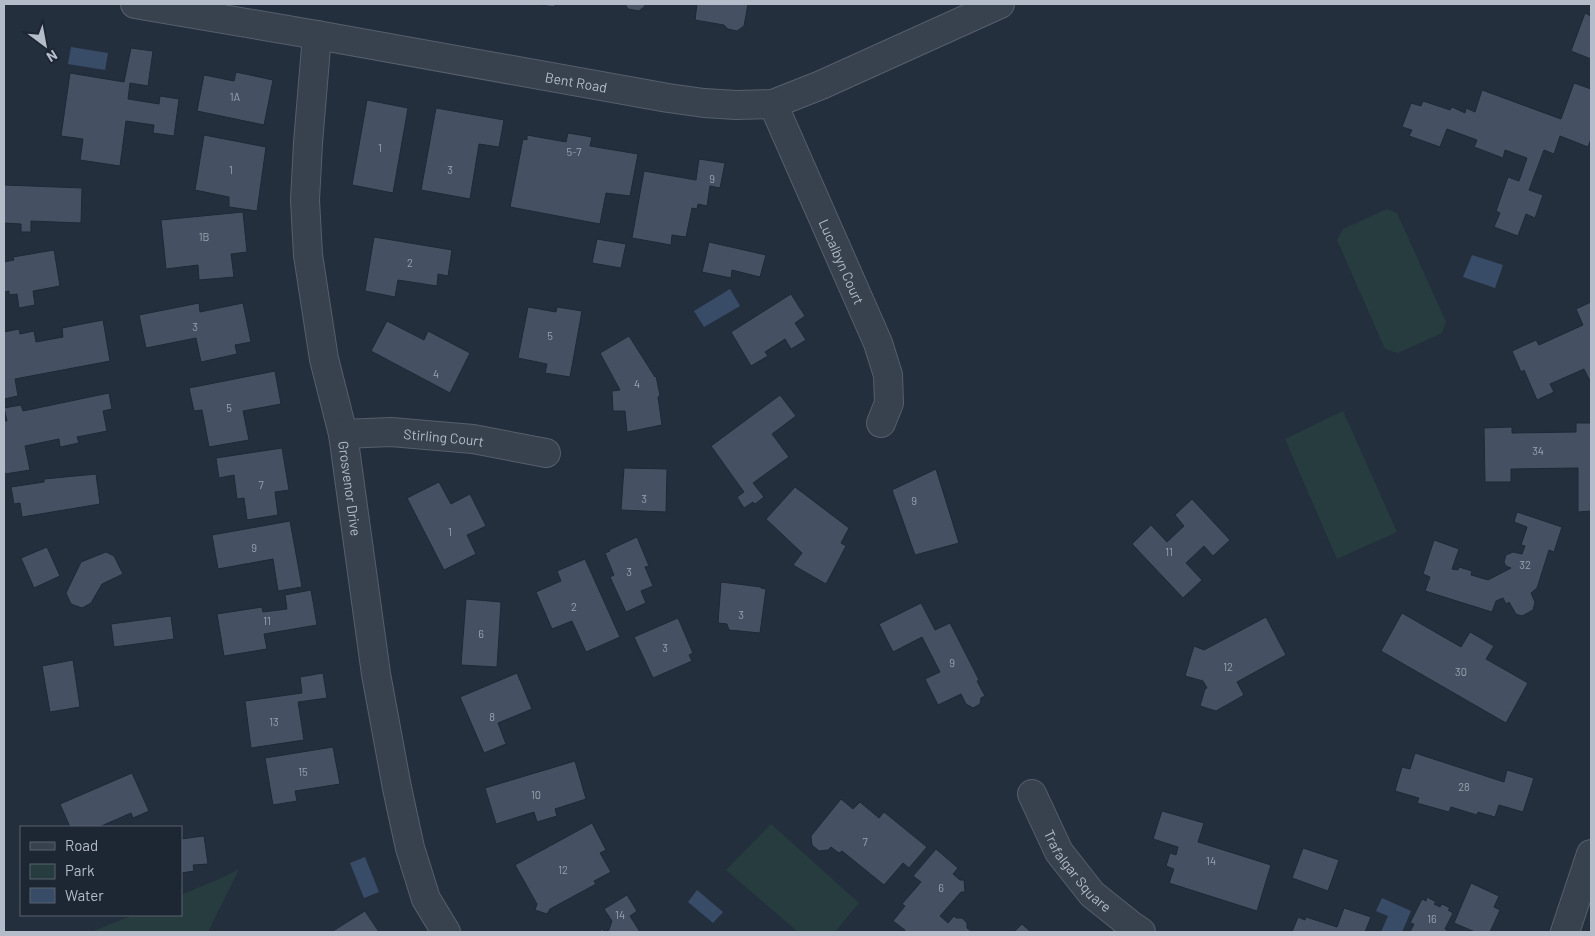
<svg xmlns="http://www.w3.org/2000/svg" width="1595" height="936" font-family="Barlow,sans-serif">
<rect width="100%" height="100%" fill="#242f3e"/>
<path fill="#263c3f" d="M 1387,209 L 1397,213 L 1446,322 L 1442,333 L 1398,353 L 1385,349 L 1337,240 L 1343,229 Z
M 1343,411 L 1397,532 L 1337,559 L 1285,439 Z
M 771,824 L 859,903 L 835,932 L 798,932 L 726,870 Z
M 239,869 L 208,932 L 91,932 L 133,915 L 181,915 L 181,895 L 226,876 Z"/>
<path fill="#394c67" d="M 71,47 L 108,53 L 105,70 L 68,64 Z
M 1472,255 L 1503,265 L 1495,288 L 1463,277 Z
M 730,289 L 740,306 L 704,327 L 694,311 Z
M 365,857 L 379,892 L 364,898 L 350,863 Z
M 697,890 L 723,912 L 713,923 L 688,902 Z
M 1382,898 L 1411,911 L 1402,932 L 1381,932 L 1388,916 L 1376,911 Z"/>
<path fill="#455162" stroke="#1f2835" d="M 533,4 L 555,4 L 555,7 Z
M 625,4 L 645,4 L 645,6 L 639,11 L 628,9 Z
M 697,4 L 748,4 L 744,26 L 737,31 L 728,29 L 724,25 L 695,20 Z
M 1585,13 L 1591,16 L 1591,59 L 1571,51 Z
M 131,48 L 153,51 L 148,86 L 130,83 L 128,99 L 159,104 L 160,96 L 179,99 L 174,136 L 153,133 L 154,125 L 126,121 L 120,166 L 80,160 L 83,139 L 61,136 L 70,73 L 124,82 Z
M 236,72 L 273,80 L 264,125 L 197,111 L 204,75 L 234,81 Z
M 1574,83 L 1591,89 L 1591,139 L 1588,147 L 1560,136 L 1554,154 L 1544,150 L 1529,190 L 1543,195 L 1535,218 L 1526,214 L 1518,236 L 1494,227 L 1500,213 L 1496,211 L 1508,177 L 1519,181 L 1527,158 L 1505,150 L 1503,158 L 1474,147 L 1477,140 L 1447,129 L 1440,147 L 1409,136 L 1412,130 L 1402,127 L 1411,103 L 1421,106 L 1423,101 L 1450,110 L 1452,107 L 1465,113 L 1466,108 L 1475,112 L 1482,90 L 1561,119 Z
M 367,100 L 408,108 L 393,193 L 352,185 Z
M 436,108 L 504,120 L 499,147 L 479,144 L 470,199 L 421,190 Z
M 568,133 L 592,137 L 590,146 L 638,154 L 630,196 L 606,193 L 600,224 L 510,207 L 523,139 L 527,140 L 527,135 L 566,142 Z
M 204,135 L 266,147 L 257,211 L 229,207 L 229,197 L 195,190 Z
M 699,159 L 725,163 L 720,188 L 710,186 L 707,206 L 698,204 L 697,209 L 692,208 L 686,237 L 672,235 L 671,245 L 632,238 L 644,171 L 696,180 Z
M 4,185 L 82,188 L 81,223 L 31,221 L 31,232 L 21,232 L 21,224 L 4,223 Z
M 243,212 L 247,252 L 231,254 L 234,277 L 199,280 L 198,265 L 166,269 L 161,220 Z
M 374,237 L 452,250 L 448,276 L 438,274 L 437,286 L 398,280 L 395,297 L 365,291 Z
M 597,239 L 626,244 L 621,268 L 592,263 Z
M 709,242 L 766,255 L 760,277 L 732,270 L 731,278 L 702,272 Z
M 54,250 L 60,286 L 33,291 L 35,305 L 19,308 L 17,294 L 9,295 L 9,291 L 4,292 L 4,262 L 14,260 L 13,257 Z
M 791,294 L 805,316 L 795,323 L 806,340 L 791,349 L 785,339 L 765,352 L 768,356 L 751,366 L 731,332 Z
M 1591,302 L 1591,380 L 1589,379 L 1584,369 L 1550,384 L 1554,392 L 1537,400 L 1524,370 L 1521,372 L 1512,351 L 1536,340 L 1539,345 L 1583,325 L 1576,309 Z
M 199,303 L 200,312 L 243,303 L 251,342 L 235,345 L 237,354 L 201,362 L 196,338 L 146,348 L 139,315 Z
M 528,307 L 556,312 L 557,307 L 582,311 L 570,377 L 545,373 L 547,364 L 518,358 Z
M 103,320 L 110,361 L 15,379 L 18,396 L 4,399 L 4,332 L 19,329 L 20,334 L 34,331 L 36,342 L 63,337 L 62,328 Z
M 387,321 L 424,340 L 428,331 L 470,353 L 450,393 L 371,351 Z
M 629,336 L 655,377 L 656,376 L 660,396 L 658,397 L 662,425 L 627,432 L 625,411 L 613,411 L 612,391 L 620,390 L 600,353 Z
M 275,371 L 281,404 L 243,411 L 249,440 L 209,447 L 202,410 L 194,411 L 189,388 Z
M 109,393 L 112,409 L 103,411 L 107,431 L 77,437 L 79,443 L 60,447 L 59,439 L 25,446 L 30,470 L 5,474 L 4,468 L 4,421 L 7,421 L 4,408 L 21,405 L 23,411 Z
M 780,395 L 796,416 L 772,434 L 789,457 L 753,483 L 764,497 L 755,504 L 753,502 L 744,508 L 737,497 L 744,492 L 711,446 Z
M 1576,423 L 1591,423 L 1591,511 L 1578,512 L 1578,468 L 1511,469 L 1511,482 L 1485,482 L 1484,428 L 1512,427 L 1512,433 L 1576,432 Z
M 282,448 L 289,490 L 275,492 L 278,515 L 247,520 L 244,498 L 237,499 L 234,475 L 219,478 L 216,458 Z
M 624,468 L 667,469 L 666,512 L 621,510 Z
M 936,469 L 959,543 L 915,555 L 892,490 Z
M 96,474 L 100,504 L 22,517 L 20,503 L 14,504 L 11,487 L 44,482 L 44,479 Z
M 439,482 L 451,504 L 470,494 L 486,526 L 467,535 L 476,554 L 444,570 L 407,498 Z
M 795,487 L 849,528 L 841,543 L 846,546 L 826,584 L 793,565 L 802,553 L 766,519 Z
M 1192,499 L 1230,540 L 1213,556 L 1204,546 L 1186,563 L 1202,580 L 1183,598 L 1132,544 L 1151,525 L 1167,542 L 1184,526 L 1175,515 Z
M 1517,512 L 1562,527 L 1554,552 L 1549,550 L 1537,588 L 1531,593 L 1535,602 L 1533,610 L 1522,616 L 1516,614 L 1509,602 L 1506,604 L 1503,598 L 1496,601 L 1492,612 L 1425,591 L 1430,577 L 1423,574 L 1434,540 L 1459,549 L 1452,569 L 1458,570 L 1459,567 L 1472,571 L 1471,575 L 1488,580 L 1511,568 L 1506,566 L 1504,562 L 1506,555 L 1513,552 L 1522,554 L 1525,546 L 1521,545 L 1527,527 L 1514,522 Z
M 290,521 L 302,587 L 278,591 L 273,559 L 218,569 L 212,535 Z
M 637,537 L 649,566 L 645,567 L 653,586 L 641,591 L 646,603 L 626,612 L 610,577 L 614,575 L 605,553 L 610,551 L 609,550 Z
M 47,547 L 60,576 L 34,588 L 21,558 Z
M 106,552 L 114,556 L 123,574 L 102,584 L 91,603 L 82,608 L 71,604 L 66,593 L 81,562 Z
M 585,559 L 620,637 L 586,652 L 572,621 L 552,629 L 536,592 L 561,581 L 557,571 Z
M 721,582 L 761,587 L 761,588 L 766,589 L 760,633 L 729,630 L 727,624 L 718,623 Z
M 311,590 L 317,625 L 264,634 L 267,649 L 224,656 L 217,614 L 262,607 L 263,612 L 287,609 L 285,595 Z
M 466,599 L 501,602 L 497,667 L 461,665 Z
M 921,603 L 935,630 L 950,623 L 975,672 L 979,680 L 977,681 L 985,696 L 981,698 L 980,704 L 973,708 L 966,704 L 961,694 L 938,705 L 925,679 L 940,672 L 922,637 L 893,652 L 879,624 Z
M 1402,613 L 1461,647 L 1470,632 L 1494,646 L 1486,659 L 1528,683 L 1506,723 L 1381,651 Z
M 171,616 L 174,639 L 114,647 L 111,624 Z
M 1266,617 L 1286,655 L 1237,682 L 1244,695 L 1216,711 L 1200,706 L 1205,689 L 1207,688 L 1203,681 L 1185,676 L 1194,646 L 1204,650 Z
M 678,618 L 693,653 L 689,655 L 692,661 L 653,678 L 634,637 Z
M 73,660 L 80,707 L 50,712 L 42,666 Z
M 323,673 L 327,698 L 298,702 L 304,740 L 251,748 L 245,701 L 302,693 L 300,677 Z
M 517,673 L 532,709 L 498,723 L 506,744 L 484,753 L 460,697 Z
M 333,747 L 340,784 L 295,791 L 297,801 L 273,805 L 265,758 Z
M 1415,753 L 1504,782 L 1507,770 L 1534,778 L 1523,812 L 1499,805 L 1495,817 L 1478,812 L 1477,815 L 1451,807 L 1449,812 L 1417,803 L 1419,798 L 1395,791 L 1402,767 L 1410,769 Z
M 575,761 L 586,799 L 555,809 L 557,816 L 537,822 L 534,812 L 496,824 L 485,788 Z
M 132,773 L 149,811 L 133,818 L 131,813 L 99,827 L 70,827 L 60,804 Z
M 841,799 L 853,809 L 860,802 L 879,818 L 884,812 L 927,847 L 909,868 L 903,863 L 884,885 L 842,851 L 839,853 L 831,847 L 828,850 L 819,851 L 812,845 L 811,836 Z
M 1162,811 L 1204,823 L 1198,842 L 1271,865 L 1257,911 L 1169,883 L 1174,869 L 1166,866 L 1170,853 L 1176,855 L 1178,847 L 1153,839 Z
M 592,823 L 606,850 L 600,853 L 611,872 L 594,881 L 596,884 L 550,909 L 547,914 L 535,910 L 537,904 L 515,865 Z
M 204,836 L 208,864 L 193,865 L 194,871 L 181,873 L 181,839 Z
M 1303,848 L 1339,860 L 1328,891 L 1292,878 Z
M 936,849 L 958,868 L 953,874 L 960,880 L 964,880 L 965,892 L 961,892 L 940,916 L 948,923 L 954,916 L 956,918 L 962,918 L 967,923 L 967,928 L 972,932 L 903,932 L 905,930 L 893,921 L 905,906 L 902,904 L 921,882 L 913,876 Z
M 1471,883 L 1499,896 L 1494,907 L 1500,910 L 1490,932 L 1475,932 L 1454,923 Z
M 627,895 L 637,911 L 630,916 L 640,932 L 598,932 L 603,929 L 604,932 L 609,930 L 612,921 L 604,909 Z
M 1427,897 L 1436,902 L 1434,904 L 1440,907 L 1442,904 L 1450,908 L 1448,910 L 1453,913 L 1445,929 L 1448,931 L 1448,932 L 1410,932 L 1414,924 L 1410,923 L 1422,899 L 1426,901 Z
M 1344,908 L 1371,917 L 1365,932 L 1292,932 L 1298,917 L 1305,920 L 1306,917 L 1337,927 Z
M 365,911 L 379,932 L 334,932 L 333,931 Z
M 1022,924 L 1031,932 L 1014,932 Z"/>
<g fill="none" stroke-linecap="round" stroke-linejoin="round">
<g stroke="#565f6c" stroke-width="30">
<g id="minor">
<path id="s1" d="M 135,4 L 317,35 L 668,98 L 704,103 L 736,105 L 773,104 L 821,85 L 1000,4"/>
<path id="s2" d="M 317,35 L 308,143 L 305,200 L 308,255 L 324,359 L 343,434 L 376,674 L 397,788 L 410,848 L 426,899 L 446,932"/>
<path id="s3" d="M 773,104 L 878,343 L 888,375 L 889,403 L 881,423"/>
<path id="s4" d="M 343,434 L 391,432 L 473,439 L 546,453"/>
<path id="s5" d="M 1032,794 L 1059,852 L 1092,894 L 1132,926 L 1141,932"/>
<path d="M 1565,932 L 1591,854"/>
</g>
</g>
<use href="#minor" stroke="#38414e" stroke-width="28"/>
</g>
<g text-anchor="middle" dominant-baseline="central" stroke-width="5" stroke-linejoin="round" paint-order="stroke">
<g font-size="11" fill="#98a1af">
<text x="235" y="96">1A</text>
<text x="380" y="147">1</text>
<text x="574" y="151">5-7</text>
<text x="231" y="169">1</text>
<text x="450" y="169">3</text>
<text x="712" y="178">9</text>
<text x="204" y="236">1B</text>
<text x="410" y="262">2</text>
<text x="195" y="326">3</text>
<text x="550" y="335">5</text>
<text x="436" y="373">4</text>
<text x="637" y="383">4</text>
<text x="229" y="407">5</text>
<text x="1538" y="450">34</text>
<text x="261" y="484">7</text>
<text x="644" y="498">3</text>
<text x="914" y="500">9</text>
<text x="450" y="531">1</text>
<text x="254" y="547">9</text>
<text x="1169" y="551">11</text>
<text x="1525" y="564">32</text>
<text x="629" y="571">3</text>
<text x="574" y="606">2</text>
<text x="741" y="614">3</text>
<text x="267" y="620">11</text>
<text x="481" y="633">6</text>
<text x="665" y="647">3</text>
<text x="952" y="662">9</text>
<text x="1228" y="666">12</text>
<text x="1461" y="671">30</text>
<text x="492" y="716">8</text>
<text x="274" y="721">13</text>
<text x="303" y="771">15</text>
<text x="1464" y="786">28</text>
<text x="536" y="794">10</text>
<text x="865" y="841">7</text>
<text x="1211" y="860">14</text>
<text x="563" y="869">12</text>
<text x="941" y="887">6</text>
<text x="620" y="914">14</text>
<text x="1432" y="918">16</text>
</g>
<g font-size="14" fill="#b4bcc9" stroke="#1d2633">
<text stroke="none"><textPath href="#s1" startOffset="448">Bent Road</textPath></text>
<text stroke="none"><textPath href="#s3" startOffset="172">Lucalbyn Court</textPath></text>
<text stroke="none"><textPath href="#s4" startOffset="101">Stirling Court</textPath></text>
<text stroke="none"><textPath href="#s2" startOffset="458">Grosvenor Drive</textPath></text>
<text stroke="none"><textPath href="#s5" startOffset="90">Trafalgar Square</textPath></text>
</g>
</g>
<rect width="1595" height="936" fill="none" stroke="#b4bcc9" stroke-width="10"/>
<rect x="20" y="826" width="162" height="90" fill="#1d2633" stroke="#59626f"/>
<rect x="30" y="842" width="25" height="8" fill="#38414e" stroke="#59626f"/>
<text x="65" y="851" font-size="15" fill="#b4bcc9">Road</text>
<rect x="30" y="864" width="25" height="15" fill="#263c3f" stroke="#59626f"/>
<text x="65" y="876" font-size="15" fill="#b4bcc9">Park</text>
<rect x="30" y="888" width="25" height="15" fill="#394c67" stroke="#59626f"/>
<text x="65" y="901" font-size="15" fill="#b4bcc9">Water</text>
<g transform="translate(45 45) rotate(148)" stroke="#1d2633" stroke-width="4" paint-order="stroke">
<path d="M0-4L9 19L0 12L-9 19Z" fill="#b4bcc9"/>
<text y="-8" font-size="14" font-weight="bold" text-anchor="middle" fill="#b4bcc9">N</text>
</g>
</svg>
